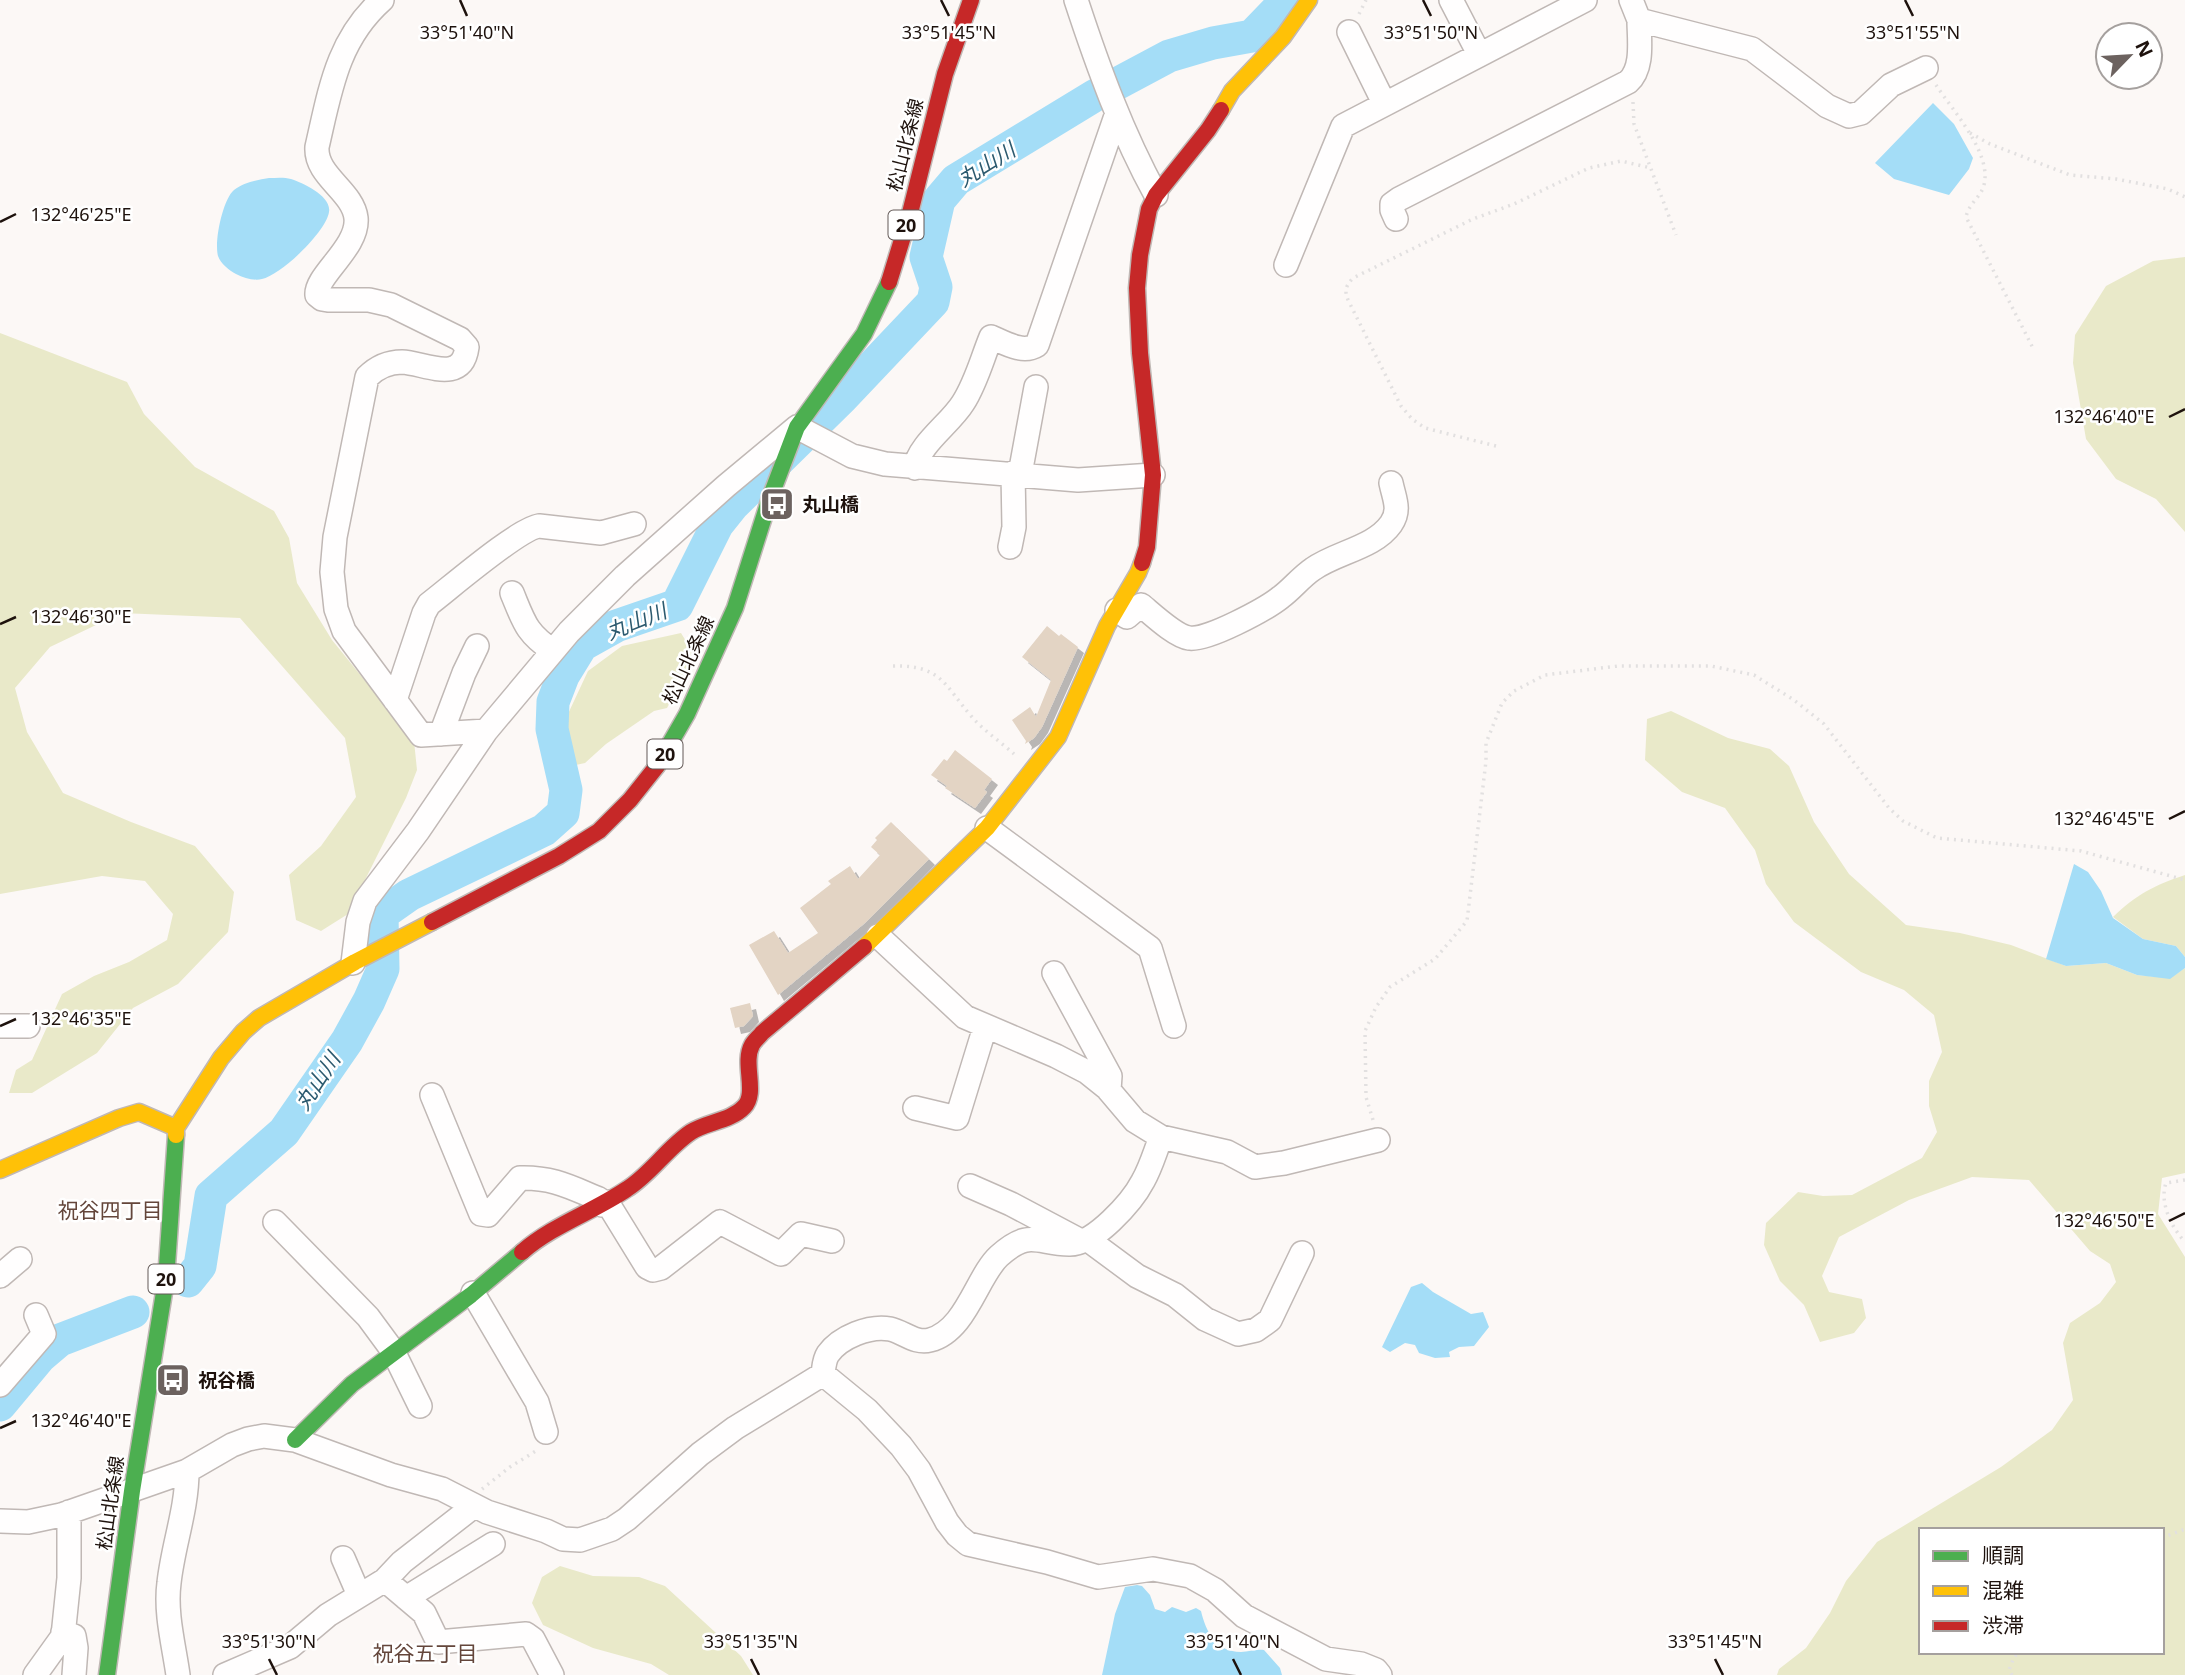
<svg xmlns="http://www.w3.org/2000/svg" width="2185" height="1675" font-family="'Noto Sans','Noto Sans JP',sans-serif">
<defs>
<filter id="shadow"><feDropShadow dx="6" dy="6" stdDeviation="0" flood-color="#0004"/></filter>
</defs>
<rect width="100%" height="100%" fill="#fcf8f6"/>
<path fill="#e9e9c9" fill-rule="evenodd" d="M 2185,257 L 2185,532 L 2156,499 L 2116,479 L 2086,439 L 2073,363 L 2075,335 L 2106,286 L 2153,261 Z
M 0,333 L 127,382 L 144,414 L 195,467 L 274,511 L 289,538 L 297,583 L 332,640 L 375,693 L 398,717 L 414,741 L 417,770 L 406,798 L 348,914 L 321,931 L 296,920 L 289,875 L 321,846 L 356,797 L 345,738 L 240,618 L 121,613 L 50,647 L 15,688 L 27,732 L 63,793 L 131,822 L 195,846 L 234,892 L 228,932 L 178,984 L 133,1008 L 97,1053 L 32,1093 L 9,1093 L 16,1070 L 32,1060 L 62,994 L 94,976 L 129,962 L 167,940 L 173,914 L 145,881 L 102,876 L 0,894 Z
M 681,633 L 695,656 L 667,708 L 654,711 L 606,744 L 585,763 L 562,768 L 567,716 L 588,671 L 622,646 Z
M 1671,711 L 1728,738 L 1770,749 L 1789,766 L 1814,822 L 1849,874 L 1906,925 L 1960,933 L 2011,945 L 2066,966 L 2106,963 L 2137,975 L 2170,978 L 2185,968 L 2185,1173 L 2162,1178 L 2158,1214 L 2185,1257 L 2185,1675 L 1777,1675 L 1779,1669 L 1806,1648 L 1830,1613 L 1846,1581 L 1877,1542 L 2001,1467 L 2052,1430 L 2073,1400 L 2063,1343 L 2070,1323 L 2100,1303 L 2116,1282 L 2110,1264 L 2090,1251 L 2029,1180 L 1972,1177 L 1909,1200 L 1839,1237 L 1822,1276 L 1829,1292 L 1862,1299 L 1866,1318 L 1854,1333 L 1820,1342 L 1804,1305 L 1780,1281 L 1764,1245 L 1766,1223 L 1798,1192 L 1823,1196 L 1852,1195 L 1922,1158 L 1937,1132 L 1929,1106 L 1929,1081 L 1942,1052 L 1934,1015 L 1904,990 L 1861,972 L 1794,922 L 1766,884 L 1755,850 L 1725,808 L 1682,792 L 1645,760 L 1647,719 ZM 1921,1530 L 2162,1530 L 2162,1652 L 1921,1652 Z
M 2185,875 L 2185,957 L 2176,946 L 2143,939 L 2113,917 C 2136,895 2154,885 2185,875 Z
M 560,1566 L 593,1576 L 639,1577 L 665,1586 L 741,1656 L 753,1675 L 669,1675 L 651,1664 L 593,1648 L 543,1625 L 532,1603 L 542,1577 Z"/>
<path fill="#a4ddf7" d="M 1933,103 L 1954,124 L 1973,158 L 1969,169 L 1949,195 L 1894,179 L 1875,163 Z
M 269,178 C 276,178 284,177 291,179 C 303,183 332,196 329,212 C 326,232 281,275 262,279 C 254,281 244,278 236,274 C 229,270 221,264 218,256 C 214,241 223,199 234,190 C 244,182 257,180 269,178 Z
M 2074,864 L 2088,872 L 2101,891 L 2113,918 L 2143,939 L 2176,946 L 2185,957 L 2185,968 L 2170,979 L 2137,975 L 2106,963 L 2066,966 L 2046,959 Z
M 1422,1283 L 1433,1292 L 1471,1314 L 1483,1312 L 1489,1327 L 1474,1346 L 1459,1347 L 1449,1352 L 1450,1357 L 1435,1358 L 1419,1353 L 1415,1345 L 1405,1343 L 1390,1352 L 1382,1347 L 1411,1287 Z
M 1137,1585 L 1142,1586 L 1150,1595 L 1155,1609 L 1165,1612 L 1172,1607 L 1186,1612 L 1196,1608 L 1201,1611 C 1206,1632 1216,1652 1241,1652 C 1249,1652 1256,1649 1264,1650 L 1280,1668 L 1282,1675 L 1102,1675 L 1115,1614 L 1125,1587 Z"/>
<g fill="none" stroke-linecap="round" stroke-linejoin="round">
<path stroke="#a4ddf7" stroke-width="33" d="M 188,1281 L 200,1266 L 211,1196 L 284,1132 L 347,1041 L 369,1001 L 383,969 L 382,914 L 409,895 L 544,830 L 563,813 L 566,790 L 552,729 L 553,702 L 563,676 L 582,645 L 616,626 L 677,605 L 717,525 L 733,505 L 843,397 L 933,302 L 936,287 L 926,257 L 939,200 L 956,180 L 1094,96 L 1169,56 L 1213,43 L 1252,36 L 1279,8 L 1292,0
M 0,1405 L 40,1357 L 60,1340 L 133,1312"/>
</g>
<path fill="#e3d4c4" filter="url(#shadow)" d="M 1047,626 L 1059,636 L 1061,634 L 1078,647 L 1042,727 L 1034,738 L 1025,744 L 1026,741 L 1012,720 L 1030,707 L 1036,717 L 1051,680 L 1022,657 Z
M 955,750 L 992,779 L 984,790 L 987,792 L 975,808 L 945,788 L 947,786 L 931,775 L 944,759 L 947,761 Z
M 891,822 L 929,859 L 866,922 L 778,995 L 749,945 L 774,931 L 788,953 L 818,933 L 800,908 L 831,884 L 828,881 L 850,866 L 858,879 L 880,855 L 871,847 L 877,840 L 875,838 Z
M 750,1003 L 753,1016 L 744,1026 L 735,1028 L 730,1008 Z"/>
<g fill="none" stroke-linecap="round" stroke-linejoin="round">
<g stroke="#c0b8b5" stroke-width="26">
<path id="street" d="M 382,0 C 337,40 330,91 317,147 C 315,176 353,191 356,218 C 359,247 315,276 317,295 L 322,299 L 328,300 L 369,300 L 391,305 L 460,339 L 467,347 C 462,385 425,363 402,362 C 388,362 377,367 367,377 L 335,537 L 332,572 L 336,609 L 344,631 L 421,735 L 486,731
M 1076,0 C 1098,67 1122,133 1156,195
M 1451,0 L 1479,54
M 1631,0 L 1639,20 L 1752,49 L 1827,106 L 1849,116 L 1861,113 L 1891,85 L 1926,68
M 1349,32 L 1384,103
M 1396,219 L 1392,210 L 1392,204 L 1399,199 L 1628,82 C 1644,68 1639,39 1639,20
M 1286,265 L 1343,126 L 1585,0
M 915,468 C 919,444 950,424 963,403 C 976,383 982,359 991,337 C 1005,343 1023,354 1037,345 L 1117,113
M 1020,474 L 1036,387
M 1010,547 L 1014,527 L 1013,473
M 512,593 C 524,622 526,633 553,651
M 1117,610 L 1127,617 L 1141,605 C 1152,614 1175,636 1189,638 C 1207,641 1266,609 1281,597 C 1292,589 1301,577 1313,569 C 1337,552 1374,548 1391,524 C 1401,510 1394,498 1391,483
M 395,700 L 424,613 L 429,604 C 450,588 518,529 539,526 L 601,533 L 634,524
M 441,734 L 464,673 L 477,646
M 987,828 L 1150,948 L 1174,1026
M 353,963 L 358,922 L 365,901 L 418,831 L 486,731 L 569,632 L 625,576 L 726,486 L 797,427 L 852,456 L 885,464 L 1078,480 L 1153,475
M 1054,973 L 1110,1076 L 1109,1090
M 0,1026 L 28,1026
M 432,1095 L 481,1214 L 488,1215 L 520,1178 C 552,1177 570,1187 599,1199 L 602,1205
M 915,1108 L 957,1118 L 985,1027
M 1161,1137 L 1227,1152 L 1255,1167 L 1284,1163 L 1378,1140
M 970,1186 L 1011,1204 L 1077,1239
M 607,1202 L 647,1267 L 653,1270 L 661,1268 L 720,1222 L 781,1254 L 801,1234 L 832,1241
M 275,1222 L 368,1317 L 393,1351 L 420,1406
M 1087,1239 L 1137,1276 L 1175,1295 L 1205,1319 L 1238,1334 L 1256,1330 L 1270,1320 L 1302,1253
M 0,1276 L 20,1259
M 473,1293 L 537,1402 L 546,1432
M 823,1374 L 867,1410 L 901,1446 L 919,1470 L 947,1522 L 957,1535 L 968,1544 L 1047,1562 L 1098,1577 L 1153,1569 L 1190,1576 L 1215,1590 L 1244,1616 L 1326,1659 L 1361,1664 L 1376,1670 L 1380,1675
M 0,1385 L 44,1334 L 36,1315
M 0,1521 L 28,1522 L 61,1515 L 187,1471 L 232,1445 L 248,1439 L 264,1436 L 295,1440 L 391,1475 L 442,1489 L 487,1512 L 546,1531 L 563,1539 L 580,1540 L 612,1529 L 627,1519 L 700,1454 L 735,1428 L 823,1374 C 824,1367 824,1360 828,1354 C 840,1337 870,1325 890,1329 C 904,1332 915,1344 930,1340 C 966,1331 977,1276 999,1256 C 1030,1228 1037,1244 1069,1244 C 1094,1245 1132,1202 1143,1181 C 1151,1167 1155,1152 1161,1137 L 1135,1121 L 1107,1088 L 1087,1072 L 1056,1056 L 965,1017 L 878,936
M 343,1558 L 359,1595
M 385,1580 L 424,1613 L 438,1642 L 526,1634 L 533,1639 L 552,1675
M 406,1598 L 493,1544
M 63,1632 L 74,1636 L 76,1648 L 74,1675
M 35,1675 L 63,1636 L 69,1578 L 69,1512
M 178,1675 C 174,1646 165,1613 169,1583 C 173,1545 187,1510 187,1471
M 225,1675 L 290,1647 L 328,1615 L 385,1580 L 402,1562 L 474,1506"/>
</g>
<g stroke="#c0b8b5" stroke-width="19">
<path id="fast" d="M 657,766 L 687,714 L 735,608 L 770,498 L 797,427 L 864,334 L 889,282
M 295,1440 L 352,1384 L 471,1295 L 522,1252
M 107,1675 L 132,1491 L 166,1280 L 176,1135"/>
</g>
<g stroke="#c0b8b5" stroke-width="19">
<path id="slow" d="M 1221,110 L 1232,91 L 1283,37 L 1309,0
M 864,947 L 987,828 L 1058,737 L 1107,626 L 1138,573 L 1142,563
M 176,1135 L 176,1128 L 221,1058 L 243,1032 L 259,1018 L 355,962 L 432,922
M 0,1170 L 119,1118 L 139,1112 L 176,1128"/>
</g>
<g stroke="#c0b8b5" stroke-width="19">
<path id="jam" d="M 889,282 L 909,217 L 945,74 L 971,0
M 1142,563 L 1147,547 L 1153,475 L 1140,353 L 1137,288 L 1140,255 L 1149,209 L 1156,195 L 1208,130 L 1221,110
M 432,922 L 559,856 L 599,831 L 630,800 L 657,766
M 522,1252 C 553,1225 593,1212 627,1189 C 651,1174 667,1148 691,1132 C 706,1122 731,1121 744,1107 C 758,1093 742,1063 752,1045 C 754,1041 759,1037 762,1033 L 864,947"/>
</g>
<path stroke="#e2e0e0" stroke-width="3.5" stroke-dasharray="2 5" stroke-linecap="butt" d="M 1359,14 L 1366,0
M 1936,85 C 1953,111 1992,153 1984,185 C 1981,197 1969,203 1966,217 L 2034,350
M 1633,102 L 1634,124 L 1676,235
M 1970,133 L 1990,144 L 2070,175 L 2116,179 L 2168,189 L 2185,197
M 1496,446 L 1425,428 L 1412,419 L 1401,406 L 1349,302 C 1344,291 1345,287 1353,278 L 1473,219 L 1514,204 L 1589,168 L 1621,161 L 1651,168
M 893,666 C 942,665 944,685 972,717 C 984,731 1001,742 1014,754
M 1373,1120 L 1366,1097 L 1365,1031 L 1376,1007 L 1390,987 L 1435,959 L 1467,921 L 1486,761 L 1486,743 L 1502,703 L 1514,691 L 1545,675 L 1618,666 L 1711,666 L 1754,675 L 1794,700 L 1824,724 L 1889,808 L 1903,821 L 1937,838 L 2081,851 L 2185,880
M 2185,1180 L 2166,1183 C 2159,1203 2172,1228 2185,1242
M 482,1489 L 510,1467 L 539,1449
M 2162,1538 L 2185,1529
M 2012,1675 L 2009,1670 L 2014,1657 L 2019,1652"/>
<use href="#street" stroke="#fffefe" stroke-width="23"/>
<use href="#fast" stroke="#4caf50" stroke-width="16"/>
<use href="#slow" stroke="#ffc107" stroke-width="16"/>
<use href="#jam" stroke="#c62828" stroke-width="16"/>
</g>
<path fill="none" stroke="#1e120d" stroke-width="2.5" d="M 460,0 L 467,16M 941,0 L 949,16M 1423,0 L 1431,16M 1905,0 L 1913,16M 0,222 L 16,214M 2169,417 L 2185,409M 0,624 L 16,617M 2169,819 L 2185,811M 0,1026 L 16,1019M 2169,1221 L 2185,1213M 0,1428 L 16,1421M 269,1659 L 277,1675M 751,1659 L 759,1675M 1233,1659 L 1241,1675M 1715,1659 L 1723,1675"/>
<defs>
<g id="bus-square" transform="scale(1.75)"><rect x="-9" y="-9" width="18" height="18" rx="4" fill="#6c625f" stroke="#fff"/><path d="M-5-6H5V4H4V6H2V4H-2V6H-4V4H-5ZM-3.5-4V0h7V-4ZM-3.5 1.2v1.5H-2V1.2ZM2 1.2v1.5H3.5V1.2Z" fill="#fff"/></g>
</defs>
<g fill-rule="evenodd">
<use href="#bus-square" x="777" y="504"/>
<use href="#bus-square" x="173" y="1380"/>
</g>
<g text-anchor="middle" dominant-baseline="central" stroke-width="5" stroke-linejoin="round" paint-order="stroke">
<g fill="#fff" stroke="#625956" stroke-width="2">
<rect x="888.5" y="210.5" width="35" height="29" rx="5"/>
<rect x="647.5" y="739.5" width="35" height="29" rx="5"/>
<rect x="148.5" y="1264.5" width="35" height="29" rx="5"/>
</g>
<g font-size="18" font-weight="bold" fill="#1e120d">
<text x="906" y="225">20</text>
<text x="665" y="754">20</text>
<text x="166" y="1279">20</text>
</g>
<g font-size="19" fill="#1e120d" stroke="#fff">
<text transform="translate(905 145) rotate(-76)">松山北条線</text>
<text transform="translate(688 660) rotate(-65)">松山北条線</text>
<text transform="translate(110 1503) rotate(-82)">松山北条線</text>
</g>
<g font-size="19" font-weight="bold" fill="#1e120d" stroke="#fff" text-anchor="start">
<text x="802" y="504">丸山橋</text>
<text x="198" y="1380">祝谷橋</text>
</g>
<g font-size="21" font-style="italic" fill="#2c5a6f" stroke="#fff">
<text transform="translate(986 164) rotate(-32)">丸山川</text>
<text transform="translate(636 621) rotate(-22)">丸山川</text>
<text transform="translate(317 1081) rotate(-57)">丸山川</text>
</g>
<g font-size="21" fill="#64463b" stroke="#fff">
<text x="110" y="1210">祝谷四丁目</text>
<text x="425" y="1653">祝谷五丁目</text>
</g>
</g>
<g font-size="18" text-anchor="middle" fill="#1e120d" stroke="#fff" stroke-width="5" stroke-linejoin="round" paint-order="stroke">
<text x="467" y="39">33°51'40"N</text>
<text x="949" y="39">33°51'45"N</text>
<text x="1431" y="39">33°51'50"N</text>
<text x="1913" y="39">33°51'55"N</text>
<text x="81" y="221">132°46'25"E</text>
<text x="2104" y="423">132°46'40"E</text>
<text x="81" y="623">132°46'30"E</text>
<text x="2104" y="825">132°46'45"E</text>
<text x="81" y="1025">132°46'35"E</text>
<text x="2104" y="1227">132°46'50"E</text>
<text x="81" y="1427">132°46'40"E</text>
<text x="1233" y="1648">33°51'40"N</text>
<text x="1715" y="1648">33°51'45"N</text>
<text x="269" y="1648">33°51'30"N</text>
<text x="751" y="1648">33°51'35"N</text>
</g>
<rect x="1919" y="1528" width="245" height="126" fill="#ffffff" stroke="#a5a09e" stroke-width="2"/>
<rect x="1933" y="1551" width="35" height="10" fill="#4caf50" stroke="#a5a09e" stroke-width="2"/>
<text x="1982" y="1563" font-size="21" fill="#1e120d">順調</text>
<rect x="1933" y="1586" width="35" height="10" fill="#ffc107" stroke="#a5a09e" stroke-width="2"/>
<text x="1982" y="1598" font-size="21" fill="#1e120d">混雑</text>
<rect x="1933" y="1621" width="35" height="10" fill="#c62828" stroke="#a5a09e" stroke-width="2"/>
<text x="1982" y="1633" font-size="21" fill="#1e120d">渋滞</text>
<g transform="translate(2129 56) rotate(65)"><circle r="33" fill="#ffffff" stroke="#a5a09e" stroke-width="2"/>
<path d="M0-5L12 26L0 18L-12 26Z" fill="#6c625f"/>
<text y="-10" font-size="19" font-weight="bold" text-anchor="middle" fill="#1e120d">N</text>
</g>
</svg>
